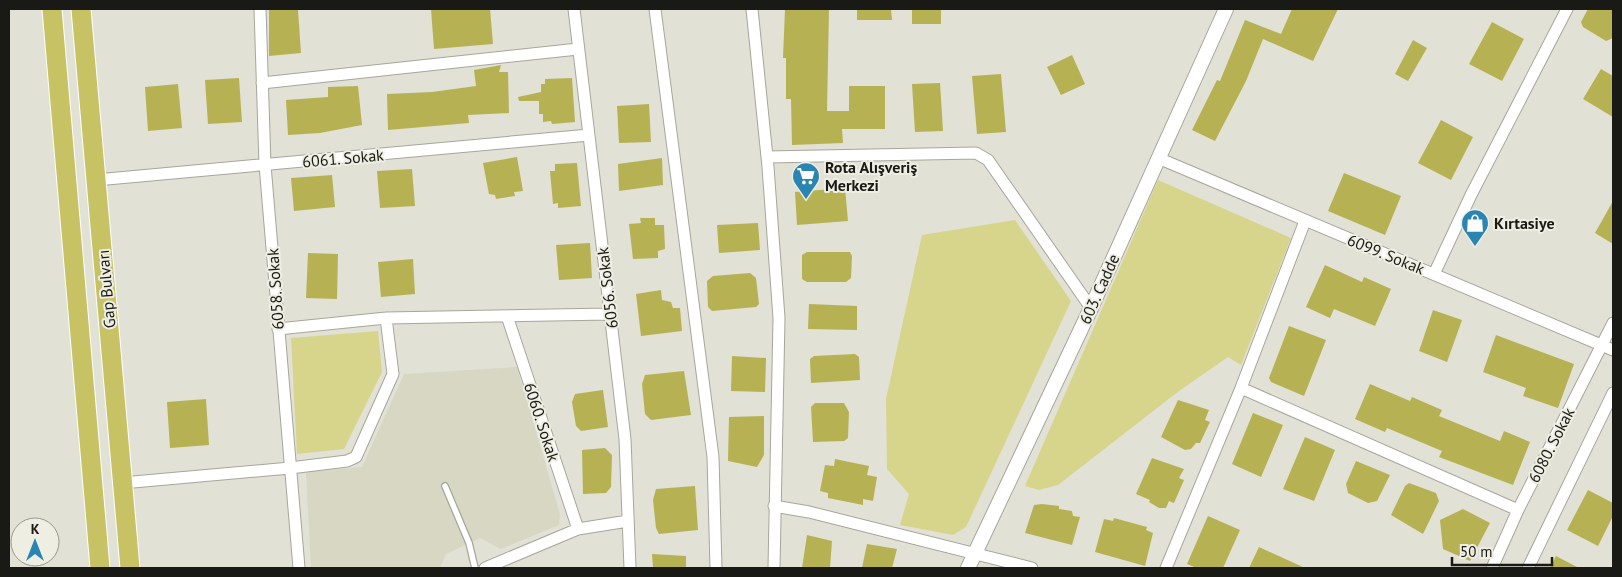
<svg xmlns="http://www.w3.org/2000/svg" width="1622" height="577" font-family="'PT Sans',sans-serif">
<rect width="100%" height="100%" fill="#e1e1d5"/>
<path fill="#d7d7c4" d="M 517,367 L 560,514 L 559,525 L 501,549 L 480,538 L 446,554 L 440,568 L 311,568 L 306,472 L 362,467 L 404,374 Z"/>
<path fill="#d7d58c" d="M 1158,180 L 1291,238 L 1241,365 L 1228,357 L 1179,391 L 1058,485 L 1039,490 L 1025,486 Z
M 1015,220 L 1071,301 L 966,527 L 953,535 L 900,525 L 909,494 L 887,469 L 886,399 L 922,235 Z
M 378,331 L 382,372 L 344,449 L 297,454 L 291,338 Z"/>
<path fill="#b6b253" d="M 269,9 L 298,10 L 301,53 L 269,56 Z
M 431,9 L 490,9 L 493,44 L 434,49 Z
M 785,9 L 829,9 L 827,111 L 849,111 L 849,86 L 885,86 L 885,129 L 842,129 L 843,143 L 792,145 L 791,99 L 786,99 L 786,58 L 783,58 Z
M 857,9 L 891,9 L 892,20 L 857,20 Z
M 912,9 L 941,9 L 941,24 L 912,24 Z
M 1292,9 L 1338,9 L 1313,61 L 1263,39 L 1246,81 L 1215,141 L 1192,130 L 1217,80 L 1220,81 L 1245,20 L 1281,34 Z
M 1588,9 L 1613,9 L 1613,38 L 1606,41 L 1583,27 L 1581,22 Z
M 1492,22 L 1524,39 L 1502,81 L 1469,64 Z
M 1413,40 L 1427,48 L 1408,81 L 1395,74 Z
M 1072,55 L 1085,84 L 1061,95 L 1047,67 Z
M 501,65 L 499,72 L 508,72 L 509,113 L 468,115 L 469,123 L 388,130 L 387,94 L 432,92 L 476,86 L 474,70 Z
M 1601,69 L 1613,76 L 1613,117 L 1583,99 Z
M 1001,74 L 1006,132 L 977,134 L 972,76 Z
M 239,78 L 242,122 L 208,124 L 205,80 Z
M 572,78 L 575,122 L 552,124 L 551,121 L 543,122 L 543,114 L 539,114 L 539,101 L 519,101 L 518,97 L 541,92 L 541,84 L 545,84 L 545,79 Z
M 940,83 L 943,131 L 915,132 L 912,84 Z
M 178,84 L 182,128 L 148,131 L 145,87 Z
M 358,86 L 362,125 L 320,133 L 288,135 L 286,100 L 328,97 L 328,87 Z
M 649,104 L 651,142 L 619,143 L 617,106 Z
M 1441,120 L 1473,137 L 1451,180 L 1418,163 Z
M 517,157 L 523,191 L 514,192 L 515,196 L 496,199 L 495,195 L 489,194 L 483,163 Z
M 662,158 L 663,185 L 619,191 L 618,164 Z
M 577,163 L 581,206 L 558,208 L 558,203 L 553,204 L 550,171 L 555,171 L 555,164 Z
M 412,169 L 415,206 L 380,208 L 377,171 Z
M 1344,173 L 1401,196 L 1385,235 L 1328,211 Z
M 332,175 L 335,207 L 294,211 L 291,178 Z
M 845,188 L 848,221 L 797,225 L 795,192 Z
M 1613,201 L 1613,244 L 1595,233 Z
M 640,218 L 655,218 L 655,225 L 664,225 L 665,249 L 658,251 L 658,258 L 633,259 L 629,224 L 641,223 Z
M 758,223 L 760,250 L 719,253 L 717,225 Z
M 590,243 L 592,278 L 559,280 L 556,245 Z
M 807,252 L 850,252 L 852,256 L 851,278 L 846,282 L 807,282 L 802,279 L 802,255 Z
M 308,253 L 338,254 L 337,299 L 306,298 Z
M 413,259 L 415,294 L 381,297 L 378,262 Z
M 1325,265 L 1362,282 L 1364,277 L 1391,289 L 1375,326 L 1334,309 L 1330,318 L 1306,307 Z
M 750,273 L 756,278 L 759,304 L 756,307 L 712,311 L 708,307 L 707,281 L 713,276 Z
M 661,290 L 662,300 L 671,302 L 673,308 L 680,308 L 682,331 L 641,336 L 636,294 Z
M 809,304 L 857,306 L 857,330 L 808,329 Z
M 1433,310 L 1462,320 L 1447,362 L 1419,351 Z
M 1289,326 L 1326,340 L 1304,396 L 1271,382 L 1269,378 Z
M 1496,335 L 1574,364 L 1558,408 L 1523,396 L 1526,388 L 1483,372 Z
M 855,354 L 859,357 L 860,380 L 811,383 L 810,359 L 814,356 Z
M 732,356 L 766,358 L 765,392 L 731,391 Z
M 684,371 L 691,415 L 651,420 L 645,414 L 642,384 L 645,375 Z
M 1370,384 L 1410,401 L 1412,397 L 1442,410 L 1439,416 L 1500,441 L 1504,431 L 1530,442 L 1513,485 L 1439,457 L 1442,451 L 1387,428 L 1385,432 L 1355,419 Z
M 603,390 L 608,427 L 581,431 L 576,426 L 572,402 L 575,394 Z
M 206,399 L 209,445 L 170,448 L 167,402 Z
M 1178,400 L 1209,410 L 1205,420 L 1210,422 L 1200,443 L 1196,443 L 1191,449 L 1185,450 L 1161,437 Z
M 815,403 L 844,403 L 849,412 L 848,438 L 844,441 L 813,442 L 811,407 Z
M 1253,413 L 1283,425 L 1261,477 L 1232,464 Z
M 764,416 L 764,455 L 757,467 L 728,461 L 729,417 Z
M 1305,437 L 1335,450 L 1314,501 L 1283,489 Z
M 605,448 L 612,455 L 611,487 L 606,493 L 583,494 L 582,450 Z
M 1152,458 L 1184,469 L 1179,478 L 1184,480 L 1174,503 L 1169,501 L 1166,508 L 1159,508 L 1149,502 L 1150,500 L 1136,494 Z
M 835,459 L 869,466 L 867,475 L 877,477 L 873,501 L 863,499 L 863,505 L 828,498 L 828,493 L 820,491 L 825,465 L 834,466 Z
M 1356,461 L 1390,475 L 1377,501 L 1368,503 L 1348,493 L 1346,484 Z
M 1409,483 L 1436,493 L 1439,501 L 1423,534 L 1391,515 L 1405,486 Z
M 695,486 L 698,530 L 659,534 L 656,528 L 653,500 L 656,489 Z
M 1588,490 L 1613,503 L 1613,516 L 1598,546 L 1567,530 Z
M 1042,504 L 1059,506 L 1059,509 L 1072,511 L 1073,516 L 1080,517 L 1072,545 L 1025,533 L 1034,505 Z
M 1463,509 L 1490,523 L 1470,561 L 1443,549 L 1440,520 Z
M 1208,516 L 1240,530 L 1223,568 L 1197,568 L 1187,564 Z
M 1114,518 L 1147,527 L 1146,530 L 1153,533 L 1145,566 L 1095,552 L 1104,519 L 1113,521 Z
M 807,535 L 832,541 L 830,568 L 802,568 Z
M 867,544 L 897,549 L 892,568 L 862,568 Z
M 1259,547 L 1305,568 L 1249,568 Z
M 652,554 L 686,556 L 686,568 L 653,568 Z
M 1556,556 L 1579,568 L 1550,568 Z"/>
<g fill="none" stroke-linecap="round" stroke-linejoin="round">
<g stroke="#a6a69b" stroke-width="8">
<path id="service" d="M 445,486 L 469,543 L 475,568"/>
</g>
<g stroke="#a6a69b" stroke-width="13">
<path id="minor" d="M 260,9 L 265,165 L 299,568
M 574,9 L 625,439 L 630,568
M 655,9 L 713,457 L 716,568
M 752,9 L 768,167 L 779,318 L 774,568
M 262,83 L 578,49
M 767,157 L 976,153 L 988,160 L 1091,308
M 1158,158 L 1613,350
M 96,180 L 589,135
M 1434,274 L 1471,195 L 1567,9
M 507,316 L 578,529
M 278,329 L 386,318 L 610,314
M 1241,388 L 1518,510
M 122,483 L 290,468 L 347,461 L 356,457 L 393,374 L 386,318
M 774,506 L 809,512 L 1032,568
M 485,568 L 578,529 L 628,521
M 1166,568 L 1241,388 L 1305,221
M 1492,568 L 1518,510 L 1613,323
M 1528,568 L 1613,393"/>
</g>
<g stroke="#a6a69b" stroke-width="16">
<path id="tertiary" d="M 968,568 L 1091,308 L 1226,9"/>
</g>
<g stroke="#fff" stroke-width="21">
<path id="trunk" d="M 52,9 L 100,568
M 81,9 L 130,568"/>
</g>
<use href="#service" stroke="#fff" stroke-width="5.5"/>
<use href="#minor" stroke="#fff" stroke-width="11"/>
<use href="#tertiary" stroke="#fff" stroke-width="14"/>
<use href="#trunk" stroke="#c7c263" stroke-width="19"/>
</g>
<defs>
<g id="supermarket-pin" transform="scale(1.4375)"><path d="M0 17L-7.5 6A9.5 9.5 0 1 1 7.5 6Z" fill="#2a85b2" stroke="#efeee3"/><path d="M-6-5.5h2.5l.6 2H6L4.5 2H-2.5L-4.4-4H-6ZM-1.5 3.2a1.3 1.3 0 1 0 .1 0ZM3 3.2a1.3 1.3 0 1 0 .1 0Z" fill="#fff"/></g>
<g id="shop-pin" transform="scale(1.4375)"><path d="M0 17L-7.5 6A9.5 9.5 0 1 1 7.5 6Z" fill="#2a85b2" stroke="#efeee3"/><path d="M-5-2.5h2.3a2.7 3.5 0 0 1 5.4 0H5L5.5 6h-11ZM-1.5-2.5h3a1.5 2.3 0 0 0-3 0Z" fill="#fff"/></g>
</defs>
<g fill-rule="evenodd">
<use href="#supermarket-pin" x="806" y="176"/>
<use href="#shop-pin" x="1475" y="223"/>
</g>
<g text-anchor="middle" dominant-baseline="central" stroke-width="4" stroke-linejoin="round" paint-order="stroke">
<g font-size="16" fill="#191915" stroke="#efeee3">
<text transform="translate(343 158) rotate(-5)">6061. Sokak</text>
<text transform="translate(1386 254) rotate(22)">6099. Sokak</text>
<text transform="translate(607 288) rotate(-97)">6056. Sokak</text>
<text transform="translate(106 289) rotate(-95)">Gap Bulvarı</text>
<text transform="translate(275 289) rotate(-94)">6058. Sokak</text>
<text transform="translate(1099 289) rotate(-66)">603. Cadde</text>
<text transform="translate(542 422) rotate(72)">6060. Sokak</text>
<text transform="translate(1551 445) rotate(-63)">6080. Sokak</text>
</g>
<g font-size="16" font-weight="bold" fill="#191915" stroke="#efeee3" text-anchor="start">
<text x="825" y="167">Rota Alışveriş<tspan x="825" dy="18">Merkezi</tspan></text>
<text x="1494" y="223">Kırtasiye</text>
</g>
</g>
<rect width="1622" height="577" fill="none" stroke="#191915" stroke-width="20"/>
<g transform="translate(35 542)"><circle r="24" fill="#efeee3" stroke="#999991"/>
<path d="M0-4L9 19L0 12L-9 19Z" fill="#2a85b2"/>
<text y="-8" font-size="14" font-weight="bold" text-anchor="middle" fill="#191915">K</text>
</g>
<path d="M1452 557v8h100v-8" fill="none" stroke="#191915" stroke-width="2.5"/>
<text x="1460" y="557" font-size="15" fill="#191915" stroke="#efeee3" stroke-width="4" paint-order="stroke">50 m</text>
</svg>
